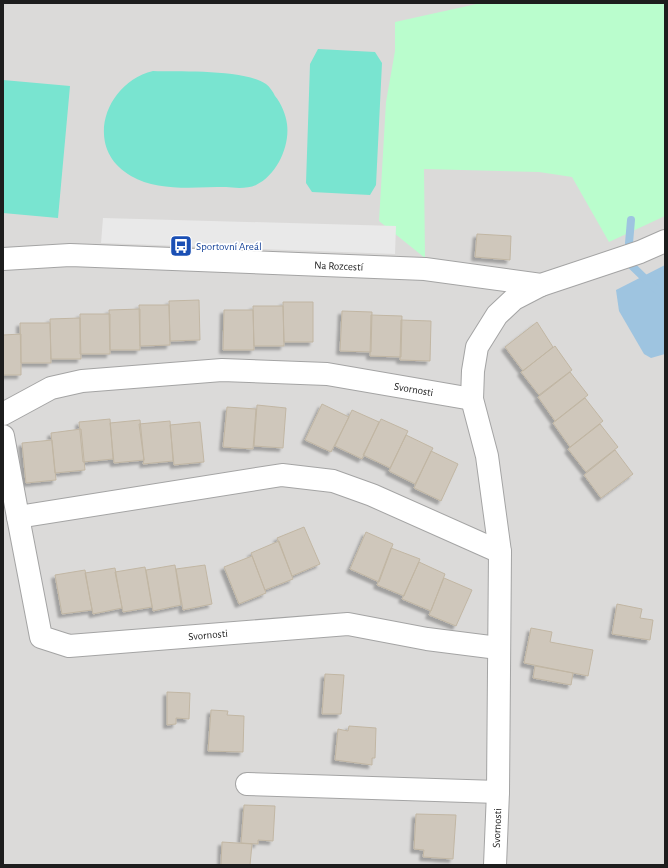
<svg xmlns="http://www.w3.org/2000/svg" width="668" height="868" font-family="'Alegreya Sans',sans-serif">
<defs>
<filter id="shadow"><feDropShadow dx="-3.5" dy="3.5" stdDeviation="1" flood-color="#0004"/></filter>
</defs>
<rect width="100%" height="100%" fill="#efede2"/>
<path fill="#dbdad9" d="M 3,3 L 665,3 L 665,865 L 3,865 Z"/>
<path fill="#bafdcd" d="M 481,3 L 665,3 L 665,216 L 609,242 L 572,177 L 539,172 L 424,169 L 425,258 L 379,221 L 386,102 L 395,51 L 395,22 Z"/>
<path fill="#79e4d0" d="M 318,49 L 375,52 L 382,63 L 376,185 L 370,195 L 312,192 L 306,183 L 310,64 Z
M 153,71 C 181,72 244,69 266,84 C 270,87 273,92 275,96 C 281,103 286,115 287,124 C 290,146 277,175 256,185 C 247,189 235,188 226,187 C 195,187 158,192 131,176 C 83,149 104,83 153,71 Z
M 3,80 L 70,86 L 58,218 L 3,213 Z"/>
<path fill="#e9e9e9" d="M 103,218 L 396,226 L 395,254 L 101,243 Z"/>
<path fill="#9ec4e0" d="M 665,265 L 665,354 L 651,358 L 644,354 L 619,311 L 616,290 Z"/>
<g fill="none" stroke-linecap="round" stroke-linejoin="round">
<path stroke="#9ec4e0" stroke-width="8" d="M 629,243 L 631,220
M 631,265 L 665,298"/>
</g>
<path fill="#cfc7bb" stroke="#c1b6a3" filter="url(#shadow)" d="M 477,234 L 511,236 L 510,260 L 475,257 Z
M 199,300 L 200,340 L 170,341 L 169,301 Z
M 283,302 L 313,302 L 313,342 L 284,342 Z
M 139,305 L 169,305 L 170,345 L 140,346 Z
M 253,306 L 283,306 L 284,346 L 254,346 Z
M 140,309 L 140,350 L 110,350 L 109,310 Z
M 224,310 L 253,310 L 254,350 L 223,350 Z
M 342,311 L 372,312 L 371,352 L 340,351 Z
M 80,314 L 110,314 L 110,354 L 80,354 Z
M 371,315 L 402,316 L 401,357 L 370,356 Z
M 80,318 L 81,359 L 51,359 L 50,319 Z
M 401,320 L 431,321 L 430,361 L 400,360 Z
M 537,322 L 553,347 L 523,371 L 505,347 Z
M 20,323 L 50,323 L 51,363 L 21,363 Z
M 21,334 L 21,375 L 3,375 L 3,335 Z
M 555,346 L 572,370 L 539,395 L 521,372 Z
M 570,372 L 588,395 L 555,421 L 538,397 Z
M 585,398 L 603,421 L 570,447 L 553,423 Z
M 322,404 L 349,417 L 331,452 L 305,440 Z
M 257,405 L 286,408 L 283,448 L 254,446 Z
M 227,407 L 256,409 L 253,449 L 223,447 Z
M 352,410 L 379,422 L 362,459 L 335,446 Z
M 110,419 L 113,459 L 83,462 L 79,422 Z
M 381,419 L 408,431 L 390,468 L 363,455 Z
M 140,420 L 144,460 L 114,463 L 110,423 Z
M 170,421 L 173,461 L 143,464 L 144,460 L 139,424 Z
M 200,422 L 204,462 L 174,465 L 170,425 Z
M 600,424 L 618,447 L 586,472 L 568,449 Z
M 81,429 L 85,470 L 55,473 L 51,433 Z
M 406,435 L 433,448 L 415,484 L 389,471 Z
M 52,440 L 56,480 L 26,483 L 22,443 Z
M 615,450 L 633,474 L 601,498 L 584,475 Z
M 431,451 L 458,464 L 441,501 L 414,488 Z
M 304,527 L 320,564 L 292,576 L 277,538 Z
M 366,532 L 393,544 L 379,582 L 350,569 Z
M 279,541 L 293,579 L 265,590 L 251,553 Z
M 391,548 L 420,559 L 404,596 L 377,585 Z
M 252,556 L 266,593 L 239,604 L 224,567 Z
M 419,562 L 445,574 L 431,611 L 402,599 Z
M 175,565 L 181,605 L 153,611 L 146,570 Z
M 205,565 L 212,604 L 183,610 L 176,569 Z
M 145,567 L 152,607 L 123,612 L 115,572 Z
M 115,568 L 122,608 L 93,614 L 85,573 Z
M 85,570 L 92,610 L 62,614 L 55,575 Z
M 444,578 L 472,590 L 456,626 L 429,615 Z
M 617,604 L 642,609 L 640,618 L 653,620 L 650,640 L 612,634 Z
M 531,628 L 552,632 L 550,642 L 593,650 L 588,676 L 524,663 Z
M 535,666 L 573,673 L 571,685 L 533,678 Z
M 325,674 L 344,675 L 341,714 L 322,714 Z
M 167,692 L 190,693 L 189,719 L 176,718 L 176,724 L 167,725 Z
M 211,710 L 228,711 L 227,715 L 244,716 L 243,752 L 208,751 Z
M 349,726 L 376,728 L 375,758 L 372,758 L 372,765 L 335,760 L 338,729 L 348,731 Z
M 244,805 L 275,806 L 273,841 L 258,840 L 258,844 L 241,843 Z
M 416,814 L 456,815 L 453,859 L 423,857 L 424,850 L 414,849 Z
M 222,842 L 252,844 L 250,865 L 221,865 Z"/>
<g fill="none" stroke-linecap="round" stroke-linejoin="round">
<g stroke="#a4a4a4" stroke-width="24">
<g id="street">
<path id="s1" d="M 3,259 L 70,255 L 425,269 L 541,285 L 640,252 L 665,241"/>
<path id="s2" d="M 3,414 L 51,388 L 82,381 L 222,370 L 327,374 L 472,399"/>
<path d="M 3,436 L 18,517"/>
<path d="M 498,648 L 427,639 L 348,624 L 69,646 L 41,637 L 18,517 L 282,475 L 333,481 L 372,495 L 500,552"/>
<path d="M 247,784 L 498,792"/>
<path id="s3" d="M 495,865 L 498,792 L 500,552 L 487,456 L 472,399 L 473,371 L 477,347 L 497,315 L 514,299 L 541,285"/>
</g>
</g>
<use href="#street" stroke="#fff" stroke-width="22"/>
</g>
<defs>
<g id="bus-square" transform="scale(1.15)"><rect x="-9" y="-9" width="18" height="18" rx="4" fill="#1a4fb4" stroke="#fff"/><path d="M-5-6H5V4H4V6H2V4H-2V6H-4V4H-5ZM-3.5-4V0h7V-4ZM-3.5 1.2v1.5H-2V1.2ZM2 1.2v1.5H3.5V1.2Z" fill="#fff"/></g>
</defs>
<g fill-rule="evenodd">
<use href="#bus-square" x="181" y="246"/>
</g>
<g text-anchor="middle" dominant-baseline="central" stroke-width="3.5" stroke-linejoin="round" paint-order="stroke">
<g font-size="11" fill="#164399" stroke="#fff" text-anchor="start">
<text x="196" y="246">Sportovní Areál</text>
</g>
<g font-size="11" fill="#1d1d1d" stroke="#fff">
<text stroke="none"><textPath href="#s1" startOffset="336">Na Rozcestí</textPath></text>
<text stroke="none"><textPath href="#s2" startOffset="420">Svornosti</textPath></text>
<text transform="translate(208 635) rotate(-5)">Svornosti</text>
<text stroke="none"><textPath href="#s3" startOffset="37">Svornosti</textPath></text>
</g>
</g>
<rect width="668" height="868" fill="none" stroke="#1d1d1d" stroke-width="8"/>
</svg>
